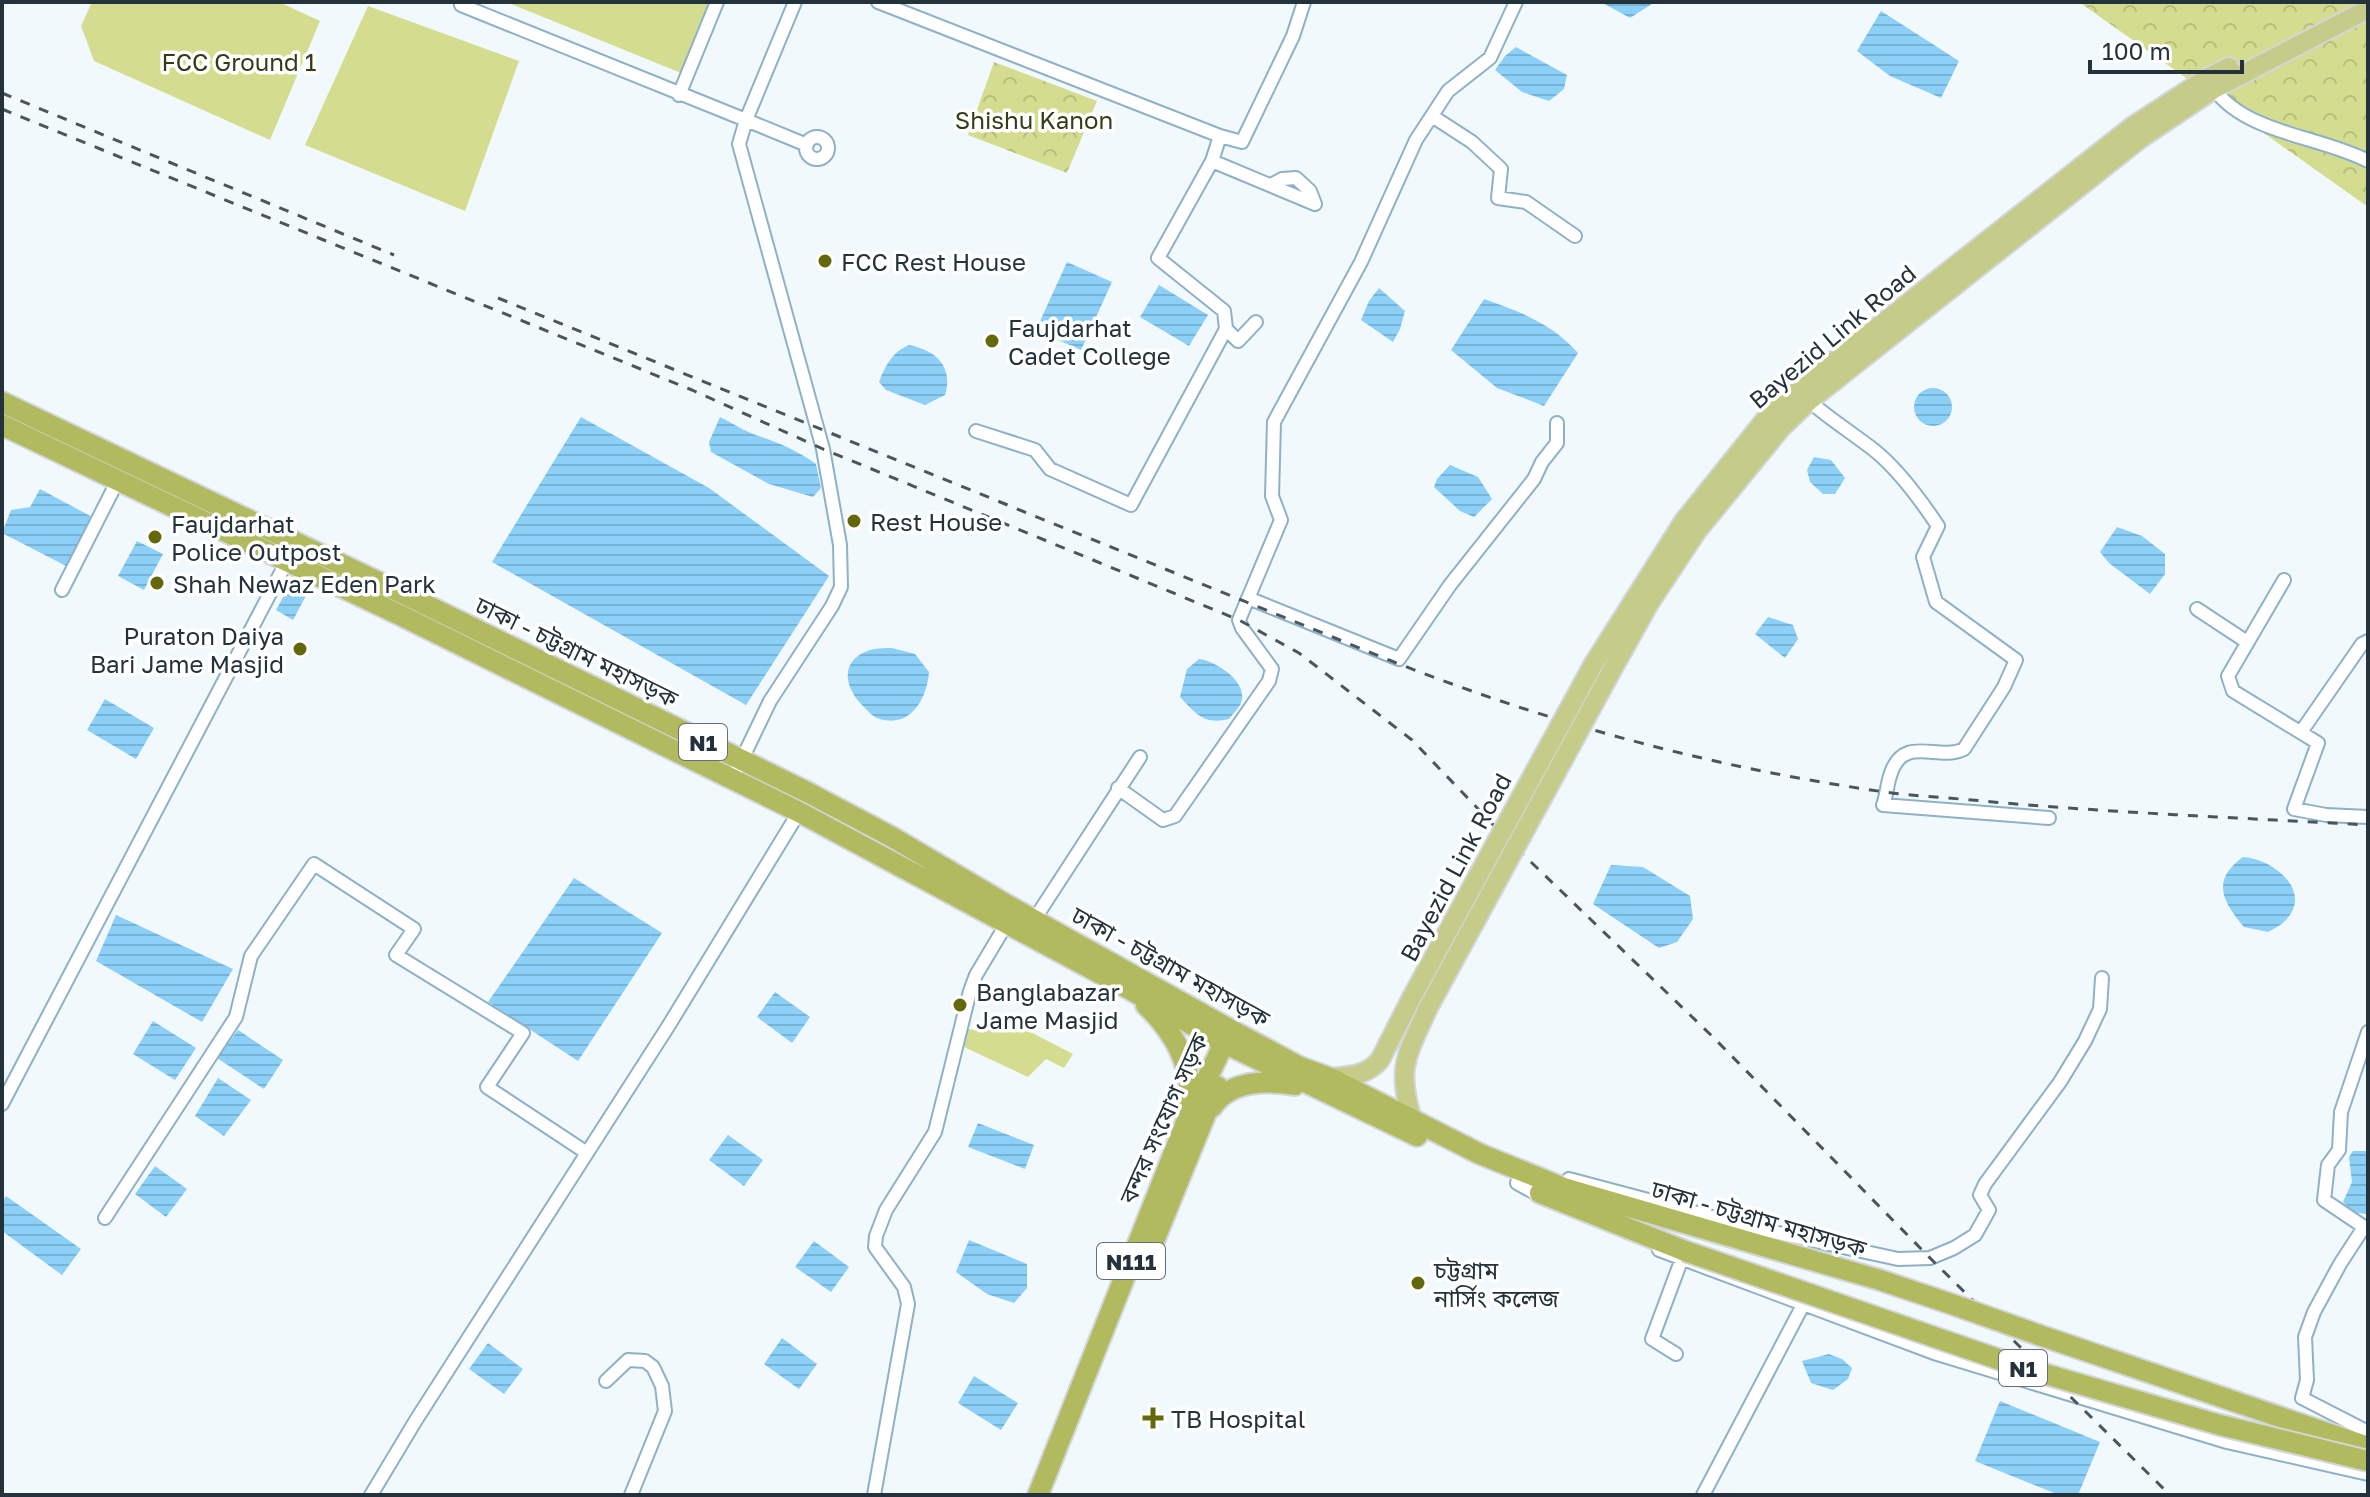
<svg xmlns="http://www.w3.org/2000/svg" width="2370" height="1497" font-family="'Golos Text','Noto Sans Bengali',sans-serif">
<defs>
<pattern id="forest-crowns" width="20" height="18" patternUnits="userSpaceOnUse" patternTransform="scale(2)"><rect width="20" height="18" fill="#d4dd8f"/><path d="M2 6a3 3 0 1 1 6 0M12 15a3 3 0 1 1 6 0" fill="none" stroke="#b6be7c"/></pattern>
<pattern id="water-rules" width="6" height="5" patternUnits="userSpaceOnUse" patternTransform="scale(2)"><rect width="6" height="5" fill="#8cd0f7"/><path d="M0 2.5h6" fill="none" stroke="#78b3d5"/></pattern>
</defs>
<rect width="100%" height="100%" fill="#f1f9fd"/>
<path fill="url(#forest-crowns)" d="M 2079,2 L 2368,2 L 2368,207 Z
M 994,62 L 1097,101 L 1067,173 L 968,135 Z"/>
<path fill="#d4dd8f" d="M 92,2 L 279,2 L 320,21 L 270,140 L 94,61 L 81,26 Z
M 506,2 L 711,2 L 681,73 Z
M 368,6 L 519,61 L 465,211 L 305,145 Z
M 996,1014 L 1073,1054 L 1064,1068 L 1046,1059 L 1028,1077 L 964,1047 L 968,1029 L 987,1032 Z"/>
<path fill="url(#water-rules)" d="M 1601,2 L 1655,2 L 1630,18 Z
M 1881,11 L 1959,61 L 1941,98 L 1890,76 L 1857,51 Z
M 1516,47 L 1567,75 L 1564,89 L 1549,101 L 1522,92 L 1495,70 L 1505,56 Z
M 1067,262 L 1112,282 L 1081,350 L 1036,330 Z
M 1159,285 L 1208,315 L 1189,346 L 1140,317 Z
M 1379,288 L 1405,311 L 1400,329 L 1393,342 L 1361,320 L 1369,301 Z
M 1484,299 C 1519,311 1553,324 1578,353 L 1544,406 L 1497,388 L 1451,350 Z
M 909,345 C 935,350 954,366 945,395 L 925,405 L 886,390 L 879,382 C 885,366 893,351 909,345 Z
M1914 407a19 19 0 1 1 38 0a19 19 0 1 1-38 0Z
M 581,417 L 709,488 L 829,576 L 746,705 L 492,562 Z
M 720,417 C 732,423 744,431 756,435 C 779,443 796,450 816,464 L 821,488 L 813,497 L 769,484 L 711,452 L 709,442 Z
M 1814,457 L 1831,460 L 1845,478 L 1835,494 L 1823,494 L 1810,482 L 1807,470 Z
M 1450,465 L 1478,477 L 1492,499 L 1474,517 L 1460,511 L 1434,487 L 1437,479 Z
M 40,489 L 96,519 L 70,568 L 2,533 L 11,510 L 30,507 Z
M 2117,527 L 2142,536 L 2165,554 L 2165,574 L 2150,594 L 2109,563 L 2100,552 Z
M 137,541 L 163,554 L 144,590 L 118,576 Z
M 291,583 L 308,592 L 293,620 L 276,610 Z
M 1768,617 L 1793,625 L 1798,639 L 1785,658 L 1755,634 Z
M 892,648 L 915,654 L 929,672 C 927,699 910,730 877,718 C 872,716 867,710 863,706 C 845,689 839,662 867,651 C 875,648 884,648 892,648 Z
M 1199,659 C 1216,661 1249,682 1241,703 C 1239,708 1232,715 1229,719 C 1204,725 1196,714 1180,697 L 1187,669 Z
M 105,699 L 154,728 L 136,759 L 87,730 Z
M 2243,857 C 2274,859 2314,892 2285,921 C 2280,926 2273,929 2268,932 L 2244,927 C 2222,901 2211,880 2243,857 Z
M 1611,865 L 1643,867 L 1690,896 L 1693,919 L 1677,942 L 1659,948 L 1593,904 Z
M 574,878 L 662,933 L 578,1061 L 488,1002 Z
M 116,915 L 233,969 L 202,1022 L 96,961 Z
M 775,992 L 810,1017 L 792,1043 L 757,1017 Z
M 153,1021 L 196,1048 L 175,1080 L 133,1054 Z
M 238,1030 L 283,1060 L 264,1089 L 217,1058 Z
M 218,1078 L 251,1100 L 224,1136 L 195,1116 Z
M 978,1123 L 1034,1145 L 1025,1169 L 968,1147 Z
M 728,1135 L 763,1160 L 744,1186 L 709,1160 Z
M 2353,1151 L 2368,1151 L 2368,1214 L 2354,1213 L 2343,1202 L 2352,1182 L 2349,1157 Z
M 155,1166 L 187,1189 L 166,1217 L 135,1194 Z
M 6,1196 L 81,1249 L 62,1275 L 2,1231 L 2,1202 Z
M 969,1240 L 1027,1264 L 1027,1288 L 1014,1303 L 987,1294 L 956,1272 Z
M 814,1241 L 849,1267 L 831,1292 L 795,1267 Z
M 782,1338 L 817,1364 L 799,1389 L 764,1364 Z
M 488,1343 L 523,1369 L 504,1394 L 469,1369 Z
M 1829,1354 L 1842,1359 L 1852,1368 L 1848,1379 L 1833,1390 L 1811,1383 L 1802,1361 Z
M 974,1376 L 1018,1403 L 1001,1430 L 958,1403 Z
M 2000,1401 L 2100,1442 L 2078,1495 L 2059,1495 L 1975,1461 Z"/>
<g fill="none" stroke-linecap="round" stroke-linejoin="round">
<g stroke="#8eb1c7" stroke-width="16">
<path id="minor" d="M 462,2 L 461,5 L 746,120 L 739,144 L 823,449 L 840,545 L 841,587 L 832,606 L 770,701 L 732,780
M 795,2 L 746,120 L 807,145
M 878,2 L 1220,136 L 1212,161 L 1158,258 L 1224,311 L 1226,329 L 1131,505 L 1050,469 L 1035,450 L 976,431
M 2214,89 C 2247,134 2320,136 2368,161
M 679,95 L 717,2
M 1432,116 L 1472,142 L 1501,169 L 1498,198 L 1526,202 L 1575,236
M 1220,136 L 1242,142 L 1293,36 L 1304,2
M806 148a11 11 0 1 1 22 0a11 11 0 1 1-22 0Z
M 1212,161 L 1315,204
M 1271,185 L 1282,179 L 1296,178 L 1310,191 L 1315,204
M 1226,329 L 1238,341 L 1256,322
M 1809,401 C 1830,419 1852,433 1874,450 C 1899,470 1920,499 1938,526 L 1923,557 L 1936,602 L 2016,660 L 2004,687 L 1964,749 C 1939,762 1904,734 1891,773 C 1887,783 1887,795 1883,805 L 2049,818
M 2284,580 L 2228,676 L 2233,691 L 2318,743 L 2294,809 L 2326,815 L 2368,817
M 62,590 L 118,480
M 1248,598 L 1399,659 L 1450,585 L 1534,479 L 1542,462 L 1557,443 L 1557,423
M 2197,609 L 2247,642
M 2301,732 L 2362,644 L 2368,641
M 1118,788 L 1163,820 L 1175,816 L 1269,681 L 1272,669 L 1242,628 L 1239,620 L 1281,520 L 1272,496 L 1274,422 L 1361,262 L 1416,140 L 1448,91 L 1490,58 L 1516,2
M 1034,920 L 1140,757
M 2368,1032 L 2341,1112 L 2339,1150 L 2328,1165 L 2324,1200 L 2364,1227 L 2340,1264 L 2314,1312 L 2305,1337 L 2307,1380 L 2302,1398 L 2368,1432
M 2,1104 L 287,561
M 1517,1183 L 1544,1198
M 1564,1188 L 1569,1179 L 1746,1226 L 1898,1259 L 1930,1258 L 1954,1248 L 1975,1235 L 1989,1210 L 1980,1195 L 1985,1184 L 2060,1082 L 2085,1041 L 2100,1009 L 2102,978
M 105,1218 L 236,1017 L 251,956 L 314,864 L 414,929 L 396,955 L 523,1033 L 487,1087 L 587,1153
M 1659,1250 L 1934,1353 L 2227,1442 L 2368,1474
M 1676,1354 L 1652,1339 L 1681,1261
M 606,1381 L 628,1360 L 645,1361 L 653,1367 L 662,1386 L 665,1411 L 631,1495
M 371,1495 L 416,1420 L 669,1025 L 799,812
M 874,1495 L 908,1304 L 904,1287 L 875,1247 L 876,1236 L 886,1210 L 935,1132 L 970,991 L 976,975 L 1007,923
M 1703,1495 L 1803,1305"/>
</g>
<g stroke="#d3d6d8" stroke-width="22">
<path id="primary" d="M 1684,521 L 1769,415 L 1800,388 L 2133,126 L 2207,78 L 2229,67
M 1697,531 L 1781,428 L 1809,401 L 2141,138 L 2214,89 L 2368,9
M 1330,1078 C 1350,1076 1366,1076 1380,1060 L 1412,997
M 1412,1119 C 1396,1067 1407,1055 1428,1008"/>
</g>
<g stroke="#d3d6d8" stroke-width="24">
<path id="trunk" d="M 2,402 L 412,598 L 809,793 L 892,837 L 1009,906 L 1231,1030 L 1300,1067 L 1330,1078 L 1480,1154 L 1564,1188 L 1880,1280 L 1957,1306
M 2,425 L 402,616 L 799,812 L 1131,990 L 1224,1043 L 1417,1136
M 1146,1005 C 1175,1033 1194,1067 1189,1108
M 1212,1107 C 1230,1080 1265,1080 1295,1085
M 1540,1193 L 1685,1251
M 1154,1241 L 1217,1086
M 2039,1335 L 2368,1447
M 1038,1495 L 1187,1120 L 1229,1033"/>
</g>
<use href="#minor" stroke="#fff" stroke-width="12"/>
<use href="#primary" stroke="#c5cb88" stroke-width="18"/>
<use href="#trunk" stroke="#b2ba60" stroke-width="20"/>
<path stroke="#49565e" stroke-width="3" stroke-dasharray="10 10" stroke-linecap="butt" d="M 2,93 L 394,255
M 2,109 L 692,390 L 823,449 L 1239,620 L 1299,653 L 1412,740 L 1507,839 L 1714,1038 L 1930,1258 L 2170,1495
M 498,298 L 1394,662 C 1554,725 1715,768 1885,792 C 1920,797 1957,798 1993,802 C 2118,813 2243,818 2368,825"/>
<g stroke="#d3d6d8" stroke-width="22" stroke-linecap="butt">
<path id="primary-bridge" d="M 1412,997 L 1593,665 L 1684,521
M 1428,1008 L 1612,670 L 1650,602 L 1697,531"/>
</g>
<g stroke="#d3d6d8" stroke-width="24" stroke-linecap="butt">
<path id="trunk-bridge" d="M 1685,1251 L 2021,1367 L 2220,1425 L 2368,1461
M 1957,1306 L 2039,1335"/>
</g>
<use href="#primary-bridge" stroke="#c5cb88" stroke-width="18"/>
<use href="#trunk-bridge" stroke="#b2ba60" stroke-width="20"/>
</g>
<g fill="#63690b" stroke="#fff" stroke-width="3">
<circle cx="825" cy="261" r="8"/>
<circle cx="992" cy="341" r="8"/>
<circle cx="854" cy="521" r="8"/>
<circle cx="155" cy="537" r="8"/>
<circle cx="157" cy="583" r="8"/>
<circle cx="300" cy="649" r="8"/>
<circle cx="960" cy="1005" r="8"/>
<circle cx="1418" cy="1283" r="8"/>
<path d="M1149 1406h8v8h8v8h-8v8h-8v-8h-8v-8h8z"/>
</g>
<g text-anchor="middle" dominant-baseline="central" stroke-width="7" stroke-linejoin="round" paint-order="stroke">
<g fill="#fff" stroke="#657076" stroke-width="2">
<rect x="679" y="724" width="48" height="36" rx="6"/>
<rect x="1097" y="1243" width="68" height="36" rx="6"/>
<rect x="1999" y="1350" width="48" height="36" rx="6"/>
</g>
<g font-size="22" font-weight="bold" fill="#23323b">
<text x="703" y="742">N1</text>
<text x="1131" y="1261">N111</text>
<text x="2023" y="1368">N1</text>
</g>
<g font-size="24" fill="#363a15" stroke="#fff">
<text x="239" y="61">FCC Ground 1</text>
<text x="1034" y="119">Shishu Kanon</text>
</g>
<g font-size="24" fill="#23323b" stroke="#fff" text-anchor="start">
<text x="841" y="261">FCC Rest House</text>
<text x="1008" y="327">Faujdarhat<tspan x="1008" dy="28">Cadet College</tspan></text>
<text x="870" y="521">Rest House</text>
<text x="171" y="523">Faujdarhat<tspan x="171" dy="28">Police Outpost</tspan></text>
<text x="173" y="583">Shah Newaz Eden Park</text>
<text x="284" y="635" text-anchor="end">Puraton Daiya<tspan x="284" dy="28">Bari Jame Masjid</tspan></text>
<text x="976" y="991">Banglabazar<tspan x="976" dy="28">Jame Masjid</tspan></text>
<text x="1434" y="1269">চট্টগ্রাম<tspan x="1434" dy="28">নার্সিং কলেজ</tspan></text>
<text x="1171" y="1418">TB Hospital</text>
</g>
<g font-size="24" fill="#23323b" stroke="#fff">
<text transform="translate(1832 336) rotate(-40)">Bayezid Link Road</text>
<text transform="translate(577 651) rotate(26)">ঢাকা - চট্টগ্রাম মহাসড়ক</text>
<text transform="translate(1455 867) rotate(-62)">Bayezid Link Road</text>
<text transform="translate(1171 966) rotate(29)">ঢাকা - চট্টগ্রাম মহাসড়ক</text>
<text transform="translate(1163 1118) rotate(-66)">বন্দর সংযোগ সড়ক</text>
<text transform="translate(1759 1218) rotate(16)">ঢাকা - চট্টগ্রাম মহাসড়ক</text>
</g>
</g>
<rect width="2370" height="1497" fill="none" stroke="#23323b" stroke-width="8"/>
<path d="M2090 60v12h152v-12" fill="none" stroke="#23323b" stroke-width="4"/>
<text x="2102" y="60" font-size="24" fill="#23323b" stroke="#ffffff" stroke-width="6" paint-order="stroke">100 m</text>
</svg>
